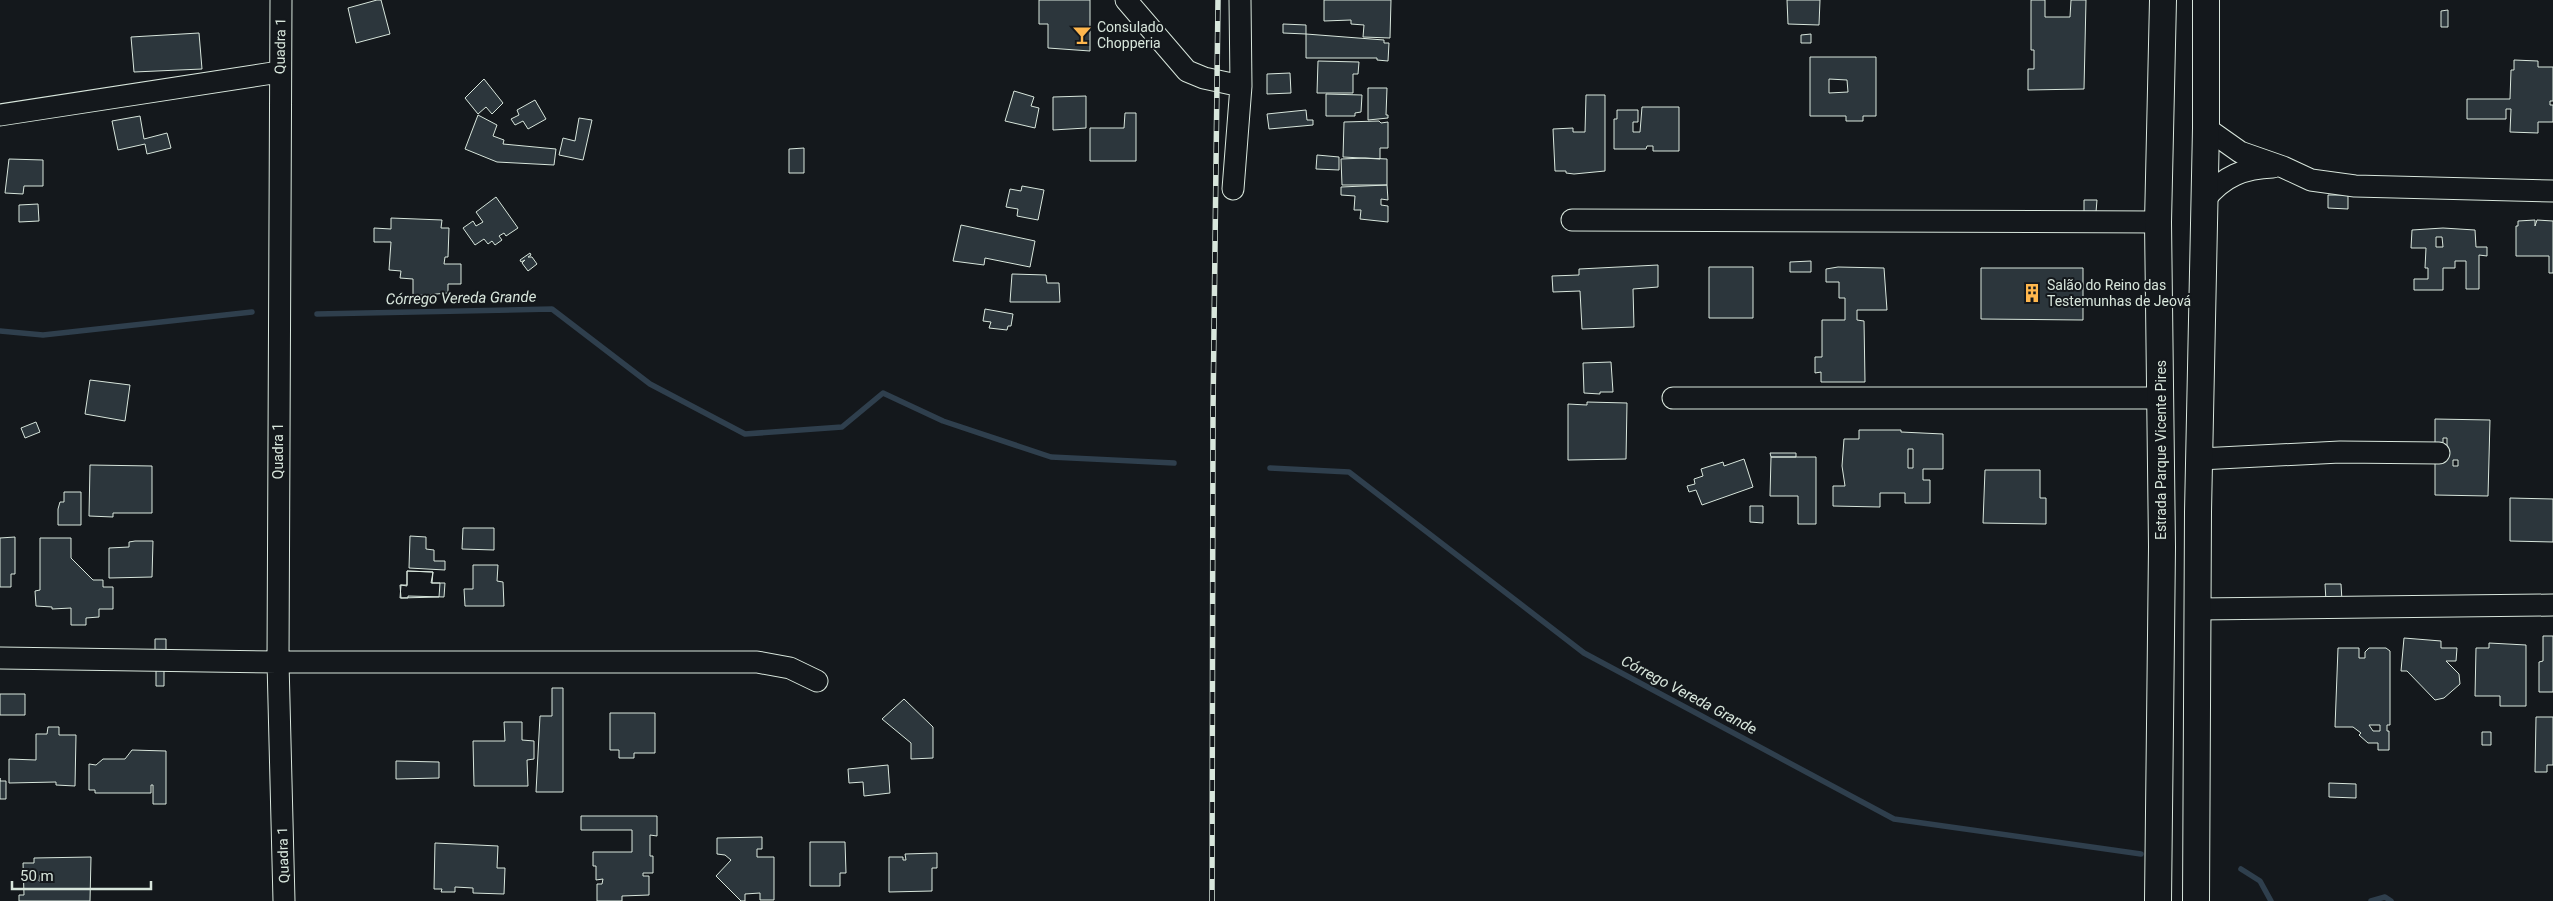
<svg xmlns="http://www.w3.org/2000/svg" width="2553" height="901" font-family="Roboto,sans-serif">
<rect width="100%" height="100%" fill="#14181c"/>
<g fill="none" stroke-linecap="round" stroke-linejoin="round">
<path stroke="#2f3f4d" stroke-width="5.5" d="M 317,314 L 552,309 L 650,384 L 745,434 L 842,427 L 883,393 L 943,421 L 1051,457 L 1174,463
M 0,331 L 43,335 L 252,312
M 1270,468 L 1349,472 L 1584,653 L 1894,819 L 2141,854
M 2241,869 L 2260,881 L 2271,901
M 2371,901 L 2385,897 L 2391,901"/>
</g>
<path fill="#2c363c" stroke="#d8e6dc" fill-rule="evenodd" d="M 377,0 L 381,0 L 390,34 L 356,43 L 348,8 Z
M 1039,0 L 1090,0 L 1090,51 L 1048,48 L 1048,24 L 1039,24 Z
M 1324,0 L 1391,0 L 1390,38 L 1363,37 L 1364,25 L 1351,24 L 1351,20 L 1324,21 Z
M 1787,0 L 1820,0 L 1819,25 L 1788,24 Z
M 2031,0 L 2045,0 L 2045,17 L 2070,17 L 2071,0 L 2086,0 L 2084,89 L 2028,90 L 2028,69 L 2034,69 L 2034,50 L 2031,50 Z
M 2448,10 L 2448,27 L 2441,27 L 2441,11 Z
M 1283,24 L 1306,25 L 1306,34 L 1283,33 Z
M 199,33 L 202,69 L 134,72 L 131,37 Z
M 1306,34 L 1384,40 L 1384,43 L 1389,43 L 1388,61 L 1377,60 L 1377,58 L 1306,58 Z
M 1811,34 L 1811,43 L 1801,43 L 1801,35 Z
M 1810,57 L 1876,57 L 1876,116 L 1863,116 L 1863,121 L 1846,121 L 1846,116 L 1810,116 ZM 1829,79 L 1847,80 L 1848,92 L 1829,93 Z
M 2514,60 L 2538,61 L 2538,67 L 2553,67 L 2553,101 L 2550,101 L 2550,105 L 2553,105 L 2553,122 L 2538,122 L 2538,133 L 2510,132 L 2511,109 L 2506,109 L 2506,119 L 2467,119 L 2467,99 L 2510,99 L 2511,70 L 2514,70 Z
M 1318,61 L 1359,62 L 1358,74 L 1353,74 L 1353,93 L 1317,93 Z
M 1290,73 L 1291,93 L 1267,94 L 1267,74 Z
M 484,79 L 503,103 L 492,114 L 486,107 L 478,114 L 465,98 Z
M 1368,88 L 1387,88 L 1386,115 L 1388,115 L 1388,118 L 1368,120 Z
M 1014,91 L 1034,97 L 1031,106 L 1039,108 L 1035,128 L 1005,121 Z
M 1326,94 L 1362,95 L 1361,112 L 1355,113 L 1355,116 L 1326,116 Z
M 1586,95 L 1605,95 L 1605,171 L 1574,174 L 1566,173 L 1566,171 L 1555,171 L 1553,129 L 1573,128 L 1573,132 L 1585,132 Z
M 1086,96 L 1086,128 L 1053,130 L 1053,97 Z
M 535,100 L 546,119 L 528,129 L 523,121 L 515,125 L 511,119 L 519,115 L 517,110 Z
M 1642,107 L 1679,107 L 1679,151 L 1653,151 L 1653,146 L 1647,146 L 1646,149 L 1614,149 L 1614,119 L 1617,119 L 1617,110 L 1638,110 L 1638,122 L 1633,122 L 1633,132 L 1640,132 Z
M 1306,110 L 1307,120 L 1313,120 L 1313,125 L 1269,129 L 1267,114 Z
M 1125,113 L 1136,113 L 1136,161 L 1090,161 L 1090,128 L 1124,128 Z
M 478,115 L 497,125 L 493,136 L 504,140 L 503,144 L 556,149 L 554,165 L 497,162 L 465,149 Z
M 140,116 L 144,139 L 167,133 L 171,148 L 147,154 L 145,144 L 118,150 L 112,121 Z
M 579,118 L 592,120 L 583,160 L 559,155 L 563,138 L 575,141 Z
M 1379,121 L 1381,123 L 1388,122 L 1388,148 L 1380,148 L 1380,159 L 1343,157 L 1344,122 Z
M 804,148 L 804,173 L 789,173 L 789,149 Z
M 1317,155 L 1339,157 L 1339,170 L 1316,169 Z
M 1365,158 L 1387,159 L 1387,185 L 1342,185 L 1341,159 Z
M 9,159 L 43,160 L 43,186 L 24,186 L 23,194 L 5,193 Z
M 1387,185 L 1388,200 L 1381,199 L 1381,205 L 1388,206 L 1388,222 L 1360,219 L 1361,210 L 1354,210 L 1355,196 L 1341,195 L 1341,187 Z
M 1022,186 L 1044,190 L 1038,220 L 1017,216 L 1018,209 L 1006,207 L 1010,189 L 1021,191 Z
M 2328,195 L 2348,195 L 2348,209 L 2328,208 Z
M 496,197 L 518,228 L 506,236 L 504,233 L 499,236 L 502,240 L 495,245 L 492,241 L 488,244 L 484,239 L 475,245 L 463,228 L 473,221 L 476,226 L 483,222 L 476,212 Z
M 2084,200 L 2097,200 L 2096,212 L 2084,212 Z
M 38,204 L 39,221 L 19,222 L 19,205 Z
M 391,218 L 442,220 L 441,228 L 449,228 L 448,257 L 445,257 L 444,264 L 461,264 L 461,284 L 448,284 L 448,293 L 413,296 L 413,279 L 400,278 L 401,271 L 389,270 L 391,242 L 374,242 L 374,228 L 391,229 Z
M 2535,220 L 2535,226 L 2537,220 L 2553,221 L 2553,273 L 2549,273 L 2549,256 L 2516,256 L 2516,226 L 2518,226 L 2518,221 Z
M 961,225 L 1035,241 L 1030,267 L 985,258 L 984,265 L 953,261 Z
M 2443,228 L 2475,230 L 2476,247 L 2487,247 L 2487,256 L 2479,255 L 2479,289 L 2466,289 L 2466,261 L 2455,261 L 2455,268 L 2443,268 L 2443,290 L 2414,290 L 2414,279 L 2428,279 L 2428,268 L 2425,268 L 2426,248 L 2411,248 L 2412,230 ZM 2436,237 L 2442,237 L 2443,247 L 2436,247 Z
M 530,253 L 531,255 L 528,257 L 532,257 L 537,264 L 528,271 L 522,263 L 525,260 L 521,262 L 520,260 Z
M 1811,261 L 1811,272 L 1790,272 L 1790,262 Z
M 1658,265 L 1658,287 L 1633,289 L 1634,327 L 1582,329 L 1580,291 L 1553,292 L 1552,276 L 1579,275 L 1579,269 Z
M 1709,267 L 1753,267 L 1753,318 L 1709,318 Z
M 1838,267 L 1884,268 L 1887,310 L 1857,310 L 1857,320 L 1864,321 L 1865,382 L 1821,382 L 1821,372 L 1815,373 L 1815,357 L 1822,357 L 1822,320 L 1845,320 L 1845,298 L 1839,298 L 1839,282 L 1826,282 L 1826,269 Z
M 1981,268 L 2083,268 L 2083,320 L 1981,319 Z
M 1012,274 L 1046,275 L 1047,283 L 1059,283 L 1060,302 L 1010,302 Z
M 985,309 L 1013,314 L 1011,326 L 1008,326 L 1007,330 L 989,328 L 991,322 L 983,321 Z
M 1611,362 L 1613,392 L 1600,392 L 1600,394 L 1584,393 L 1583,363 Z
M 90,380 L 130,385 L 125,421 L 85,414 Z
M 1587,402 L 1627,403 L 1626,459 L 1568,460 L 1568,404 L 1587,405 Z
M 2435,419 L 2490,420 L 2488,496 L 2435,495 ZM 2443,438 L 2447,438 L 2447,446 L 2443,446 ZM 2453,460 L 2458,460 L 2458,466 L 2453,466 Z
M 36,422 L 40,432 L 25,438 L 21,428 Z
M 1859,430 L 1901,430 L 1901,432 L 1943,434 L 1943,469 L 1923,469 L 1923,480 L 1930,480 L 1930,503 L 1905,503 L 1905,493 L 1880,493 L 1880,507 L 1833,506 L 1833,486 L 1845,486 L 1842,466 L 1844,439 L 1859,439 ZM 1908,449 L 1913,449 L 1913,468 L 1908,468 Z
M 1770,453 L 1796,453 L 1796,457 L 1771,457 Z
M 1771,457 L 1816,457 L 1816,524 L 1798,524 L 1798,496 L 1770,496 Z
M 1744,459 L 1753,487 L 1702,505 L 1696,490 L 1689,492 L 1687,486 L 1695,484 L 1694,479 L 1703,476 L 1701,469 L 1723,462 L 1724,466 Z
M 90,465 L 152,466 L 152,513 L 113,513 L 113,517 L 89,516 Z
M 1985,470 L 2040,470 L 2040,498 L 2046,498 L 2046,524 L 1983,523 Z
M 64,492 L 81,492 L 81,525 L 58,525 L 58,509 L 60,502 L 64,502 Z
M 2510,498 L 2553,499 L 2553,542 L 2510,541 Z
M 1750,506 L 1763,506 L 1763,523 L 1750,522 Z
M 463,528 L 494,528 L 494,550 L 462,549 Z
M 410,536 L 426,537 L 426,549 L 434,550 L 434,561 L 445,561 L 445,570 L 409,568 Z
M 15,537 L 15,574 L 11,574 L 11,587 L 0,587 L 0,538 Z
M 40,538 L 71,538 L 71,558 L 93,580 L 103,580 L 103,587 L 113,587 L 113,609 L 99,609 L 99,617 L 86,618 L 86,625 L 71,625 L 71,608 L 52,609 L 52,607 L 36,606 L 35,591 L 40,590 Z
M 135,541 L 153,541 L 152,577 L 109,578 L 109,548 L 129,547 L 129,542 Z
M 473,565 L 498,565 L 497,581 L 503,582 L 504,606 L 465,606 L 464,589 L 473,589 Z
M 407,571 L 433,572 L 431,583 L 445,583 L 444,597 L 408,596 L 408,598 L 401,598 L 400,585 L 407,585 Z
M 407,571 L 433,572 L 432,583 L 440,583 L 439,597 L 400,598 L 401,585 L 407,586 Z
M 2325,584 L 2341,584 L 2342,601 L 2326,601 Z
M 2543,636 L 2553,636 L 2553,692 L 2539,692 L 2539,662 L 2543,661 Z
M 2404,638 L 2441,641 L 2441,648 L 2457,648 L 2456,661 L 2446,661 L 2459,674 L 2460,684 L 2444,698 L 2435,700 L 2407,671 L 2401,671 Z
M 155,639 L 166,639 L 166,654 L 155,654 Z
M 2489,643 L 2526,645 L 2526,706 L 2500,706 L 2500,696 L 2475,696 L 2476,648 L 2489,648 Z
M 2338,648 L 2359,648 L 2359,658 L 2365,658 L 2365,652 L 2369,648 L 2386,648 L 2390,651 L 2390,725 L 2387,725 L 2387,731 L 2389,731 L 2389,750 L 2378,750 L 2378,743 L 2368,743 L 2359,735 L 2361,733 L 2353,727 L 2335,727 ZM 2369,725 L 2380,725 L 2380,731 L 2373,731 Z
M 156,664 L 164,664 L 164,686 L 156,686 Z
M 552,688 L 563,688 L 563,792 L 536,792 L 540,716 L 552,716 Z
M 0,694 L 25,694 L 25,715 L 0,715 Z
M 904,699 L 933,727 L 933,758 L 911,759 L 911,743 L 882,719 Z
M 610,713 L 655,713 L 655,753 L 634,753 L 634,758 L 619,758 L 619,750 L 610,750 Z
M 2536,717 L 2553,717 L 2553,765 L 2547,765 L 2547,772 L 2535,772 Z
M 504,722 L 522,722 L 522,740 L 534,741 L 534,759 L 527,760 L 528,786 L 474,786 L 473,741 L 505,741 Z
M 48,727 L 59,727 L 59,735 L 76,735 L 75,786 L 56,785 L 56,782 L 9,783 L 9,759 L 36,760 L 36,734 L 47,734 Z
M 2482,732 L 2491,732 L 2491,745 L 2482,745 Z
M 132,750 L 166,751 L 166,804 L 153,804 L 153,785 L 151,785 L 151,793 L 95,793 L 95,790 L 89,790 L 89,764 L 96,765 L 103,759 L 125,759 Z
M 396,761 L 439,762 L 439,778 L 396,779 Z
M 888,765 L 890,793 L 864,796 L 863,782 L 849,783 L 848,769 Z
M 0,778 L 0,781 L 6,781 L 6,799 L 0,799 Z
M 2329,783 L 2356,784 L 2356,798 L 2329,797 Z
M 581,816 L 657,816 L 657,836 L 650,835 L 650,856 L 653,856 L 653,873 L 643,873 L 643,876 L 649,876 L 649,895 L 622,896 L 622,901 L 597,901 L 597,884 L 602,884 L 603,879 L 596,880 L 596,866 L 593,866 L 593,852 L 632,852 L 632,830 L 581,830 Z
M 762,837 L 762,849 L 757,849 L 757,857 L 774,857 L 774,900 L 760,900 L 760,893 L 745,894 L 745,901 L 741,901 L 716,876 L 731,860 L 725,855 L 717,854 L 717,838 Z
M 810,842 L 845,842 L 846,873 L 840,873 L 840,886 L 810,886 Z
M 435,843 L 498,846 L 497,868 L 505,868 L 504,894 L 473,893 L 473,888 L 455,887 L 455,892 L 441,892 L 442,889 L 434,889 Z
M 937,853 L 937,868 L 932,868 L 932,891 L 889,892 L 889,857 L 903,857 L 903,860 L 906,860 L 905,854 Z
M 91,857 L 90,901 L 19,901 L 19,895 L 24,895 L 23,863 L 34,863 L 34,858 ZM 40,875 L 52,876 L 52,882 L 39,881 Z"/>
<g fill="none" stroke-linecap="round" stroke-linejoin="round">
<g stroke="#d8e6dc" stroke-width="23">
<path id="minor" d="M 281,0 L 278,662 L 284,901
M 1126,0 L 1187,71 L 1204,78 L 1241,86
M 0,115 L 279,72
M 2206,128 L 2240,152 L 2283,167 L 2311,180 L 2355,186 L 2553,191
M 1233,189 L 1241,86 L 1240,0
M 2205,199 C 2224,176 2244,168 2273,167
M 1572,220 L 2158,222
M 1673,398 L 2160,398
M 2200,459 L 2340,452 L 2439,453
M 2198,609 L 2553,605
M 0,658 L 278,662 L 757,662 L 790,668 L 817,681"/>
</g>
<g stroke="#d8e6dc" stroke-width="28">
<path id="major" d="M 2158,901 L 2162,547 L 2158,222 L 2163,0
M 2196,901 L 2198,512 L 2206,128 L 2206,0"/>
</g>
<use href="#minor" stroke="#14181c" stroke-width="21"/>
<use href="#major" stroke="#14181c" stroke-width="26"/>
<g stroke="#d8e6dc" stroke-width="5.5">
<path id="rail" d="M 1212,901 L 1213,412 L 1218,0"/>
</g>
<use href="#rail" stroke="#14181c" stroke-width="4" stroke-dasharray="11" stroke-linecap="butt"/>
</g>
<defs>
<g id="bar-bare" transform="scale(1.5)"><path d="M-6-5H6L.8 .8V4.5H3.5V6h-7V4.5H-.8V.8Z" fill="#ffb74d" stroke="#14181c" stroke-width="2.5" paint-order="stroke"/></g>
<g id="building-bare" transform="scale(1.5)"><path d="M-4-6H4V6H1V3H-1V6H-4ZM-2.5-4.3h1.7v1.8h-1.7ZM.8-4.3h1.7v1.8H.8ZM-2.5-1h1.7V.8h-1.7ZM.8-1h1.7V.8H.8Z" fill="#ffb74d" stroke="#14181c" stroke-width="2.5" paint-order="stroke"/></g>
</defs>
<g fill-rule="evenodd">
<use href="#bar-bare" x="1082" y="35"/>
<use href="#building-bare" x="2032" y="293"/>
</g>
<g text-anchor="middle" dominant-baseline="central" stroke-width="4" stroke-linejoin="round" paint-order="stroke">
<g font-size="14" fill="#d8e6dc" stroke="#14181c" text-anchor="start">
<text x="1097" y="27">Consulado<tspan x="1097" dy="16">Chopperia</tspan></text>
<text x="2047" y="285">Salão do Reino das<tspan x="2047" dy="16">Testemunhas de Jeová</tspan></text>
</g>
<g font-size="14" fill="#d8e6dc" stroke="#14181c">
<text transform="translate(280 46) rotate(-89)">Quadra 1</text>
<text transform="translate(2161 450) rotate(-90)">Estrada Parque Vicente Pires</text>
<text transform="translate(278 451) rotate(-90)">Quadra 1</text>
<text transform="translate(283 855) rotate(-92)">Quadra 1</text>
</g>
<g font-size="15" font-style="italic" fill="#d8e6dc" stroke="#14181c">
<text transform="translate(461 298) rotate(-1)">Córrego Vereda Grande</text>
<text transform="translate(1689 695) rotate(28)">Córrego Vereda Grande</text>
</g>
</g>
<path d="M12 881v8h139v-8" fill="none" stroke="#d8e6dc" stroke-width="2.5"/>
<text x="20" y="881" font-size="15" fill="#d8e6dc" stroke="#14181c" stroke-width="4" paint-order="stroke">50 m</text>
</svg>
